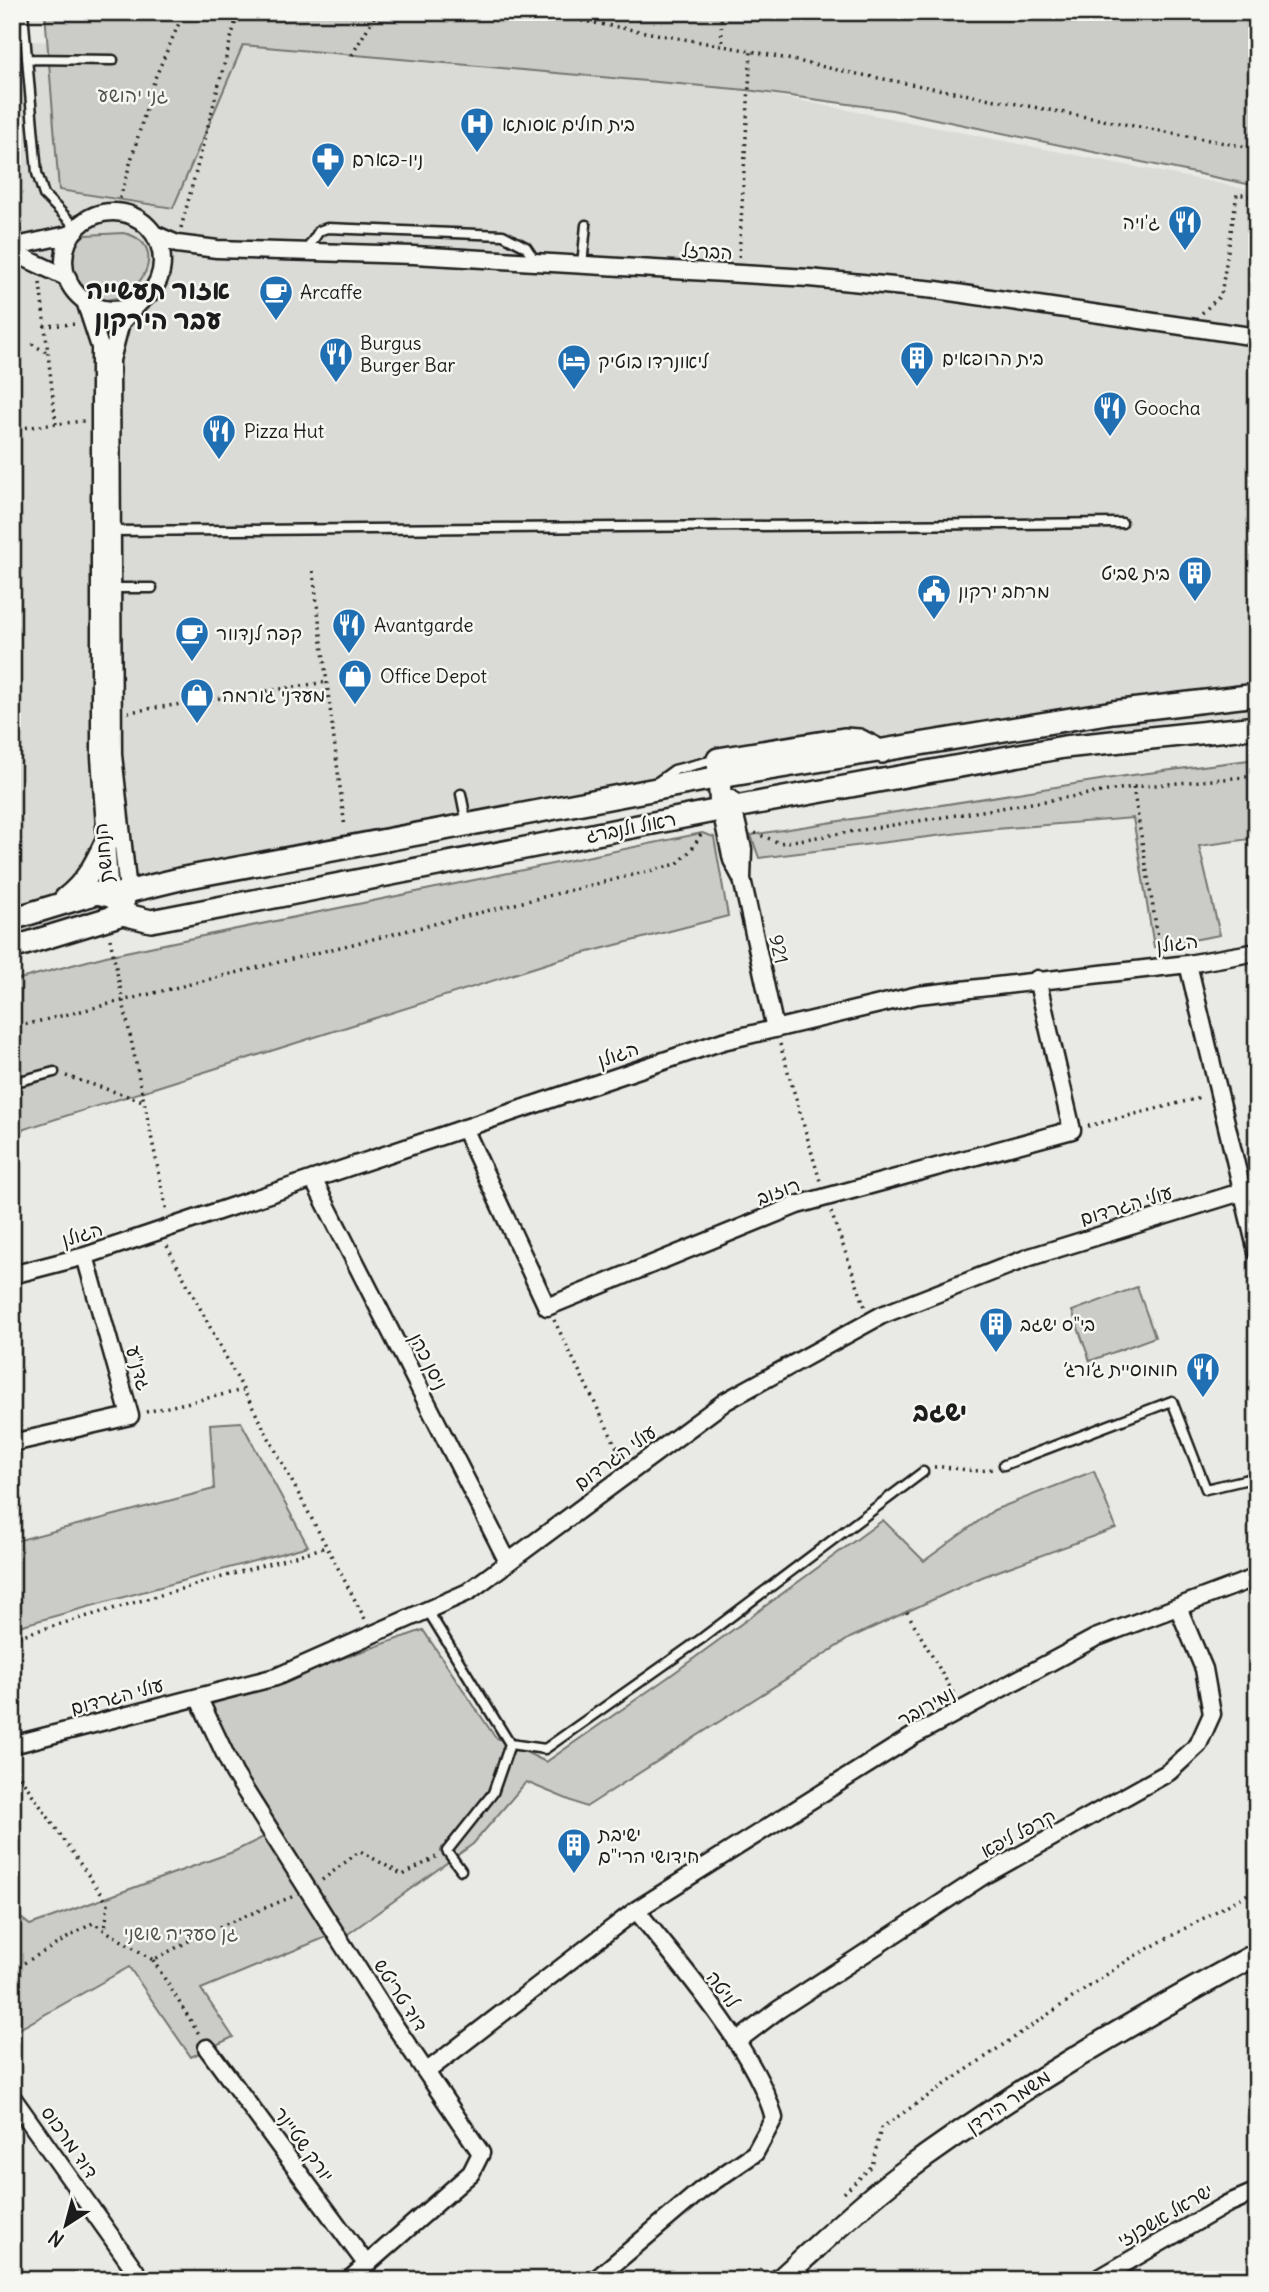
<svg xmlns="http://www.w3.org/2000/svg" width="1269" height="2292" font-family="Delius,'Playpen Sans Hebrew',sans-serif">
<rect width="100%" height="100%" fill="#e9e9e5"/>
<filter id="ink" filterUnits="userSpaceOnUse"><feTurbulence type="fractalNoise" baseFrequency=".0143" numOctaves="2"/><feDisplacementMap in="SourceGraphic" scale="14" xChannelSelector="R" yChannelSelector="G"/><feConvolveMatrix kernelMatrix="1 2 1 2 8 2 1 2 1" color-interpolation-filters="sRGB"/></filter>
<g filter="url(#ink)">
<path fill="#dadad6" d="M 12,41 L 243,45 L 747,90 L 1257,191 L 1257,714 L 1170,721 L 929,756 L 628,807 L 151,894 L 12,935 Z"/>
<path fill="#cbcbc7" stroke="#747472" stroke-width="2" d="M 45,12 L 1257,12 L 1257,186 L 892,110 L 747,90 L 243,45 L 173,208 L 59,190 Z
M 123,233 C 187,246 114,339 74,281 C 67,270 67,257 72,245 L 85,235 Z
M 1257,759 L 1257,838 L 1199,846 L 1220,935 L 1154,947 L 1133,818 L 984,830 L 759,858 L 751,835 L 1125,776 Z
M 702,833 L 714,837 L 728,916 L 558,960 L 12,1133 L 12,981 L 106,956 Z
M 1137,1287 L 1155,1337 L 1090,1361 L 1072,1311 Z
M 241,1422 L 308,1546 L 12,1628 L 12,1542 L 214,1489 L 210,1424 Z
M 1094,1471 L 1116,1528 L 982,1577 L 850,1638 L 586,1807 L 526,1782 L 473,1844 L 341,1939 L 336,1933 L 201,1989 L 233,2037 L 191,2057 L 129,1967 L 12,2033 L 12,1911 L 30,1925 L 233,1852 L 272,1833 L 203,1707 L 423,1630 L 495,1737 L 546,1762 L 667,1678 L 883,1520 L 924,1561 L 994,1510 Z"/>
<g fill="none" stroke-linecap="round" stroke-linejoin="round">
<g stroke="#1c1c1c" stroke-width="13">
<path id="service" d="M 23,12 L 37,173 L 44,195 L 77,228
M 27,59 L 113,60
M 306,251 L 319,231 L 327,228 L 503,235 L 526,247 L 536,262
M 582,265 L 586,225
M 112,531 L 1122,523
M 112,588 L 152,588
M 656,783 L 674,770 L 718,759
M 461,794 L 467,824
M 12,1083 L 54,1072
M 1004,1465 L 1172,1401 L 1206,1489 L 1257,1477
M 428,1611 L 510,1744 L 545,1749 L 701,1639 L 923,1472
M 461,1870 L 447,1851 L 493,1793 L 510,1744"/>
</g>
<g stroke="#1c1c1c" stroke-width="21">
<path id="minor" d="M64 261a49 49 0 1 1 98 0a49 49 0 1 1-98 0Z
M 154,234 L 177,244 L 217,249 L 414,255 L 809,278 L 936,290 L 1257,337
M 12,247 L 72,234
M 12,252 L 68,278
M 85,301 L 100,347 L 100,757 L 110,896 L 115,903
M 731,799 L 743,849 L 742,879
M 721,810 L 732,860 L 742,879 L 775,1029
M 126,902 L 128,891 L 113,755 L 111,360 L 121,322 L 140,302
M 1188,964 L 1257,1252
M 464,1128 L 547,1307 L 797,1205 L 1072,1130 L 1037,979
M 313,1179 L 508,1562
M 12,1275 L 85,1256 L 723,1041 L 918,995 L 1188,964 L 1257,952
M 12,1443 L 130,1416 L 85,1256
M 198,1697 L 234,1773 L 386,2013 L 481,2153 L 471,2173 L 349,2280
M 12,1745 L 276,1677 L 468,1592 L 726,1401 L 882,1315 L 1030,1257 L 1241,1192
M 636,1910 L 913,1736 L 1095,1638 L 1257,1577
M 736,2042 L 778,2010 L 983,1876 L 1169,1772 L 1198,1745 L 1212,1714 L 1204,1669 L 1178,1607
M 207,2048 L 367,2265
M 426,2072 L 636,1910 C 680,1964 757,2053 774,2118 L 755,2153 L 701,2190 L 595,2280
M 12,2097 L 142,2280
M 1096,2280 L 1227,2204 L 1257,2191"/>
</g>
<g stroke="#1c1c1c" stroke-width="26">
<path id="tertiary" d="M 721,810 L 718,759 L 844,739 L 859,740 L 882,752
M 65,899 C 86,883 95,865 106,842
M 12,919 L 97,893 L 110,896 L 184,878 L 720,777 L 1113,712 L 1257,695
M 12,948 L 123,914 L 151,921 L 735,807 L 1064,747 L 1257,727
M 780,2280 C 818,2246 855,2209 896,2178 C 1010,2093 1132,2022 1257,1954"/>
</g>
<path stroke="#1c1c1c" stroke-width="3.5" stroke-dasharray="2 5" stroke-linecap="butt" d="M 533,12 L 751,51 L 852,73 L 1257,149
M 721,12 L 722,45
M 352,55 L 377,12
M 116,212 L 155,78 L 184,12
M 181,228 L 238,12
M 739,257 L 751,51
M 40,283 L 56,424
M 1202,313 L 1221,295 L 1237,194 L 1257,197
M 44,326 L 77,324
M 32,344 L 48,353
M 12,429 L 84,421
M 313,571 L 345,828
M 128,712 L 327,682
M 1133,787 L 1160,950
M 755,833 L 780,843 L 1133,787 L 1257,776
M 110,939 L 167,1212
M 12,1028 L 677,864 L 692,849 L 701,834
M 780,1044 L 820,1181
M 66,1076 L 143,1101
M 1088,1126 L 1203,1097
M 831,1212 L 865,1307
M 167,1246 L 365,1619
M 554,1320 L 622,1458
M 146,1412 L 243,1390
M 934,1467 C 956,1466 974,1475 995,1468
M 907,1612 L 955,1696
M 12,1638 L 326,1547
M 12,1765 L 108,1904 L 105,1930
M 322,1880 L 360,1851 L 403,1875 L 436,1857
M 153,1960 L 199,2034
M 12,1970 L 93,1923 L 153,1960 L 204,1933 L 294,1896
M 844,2193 L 872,2166 L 881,2128 L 1131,1958 L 1257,1889
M 750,2280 L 764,2267"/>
<use href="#service" stroke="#f6f6f2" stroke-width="8"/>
<use href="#minor" stroke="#f6f6f2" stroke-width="16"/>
<use href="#tertiary" stroke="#f6f6f2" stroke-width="21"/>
</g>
</g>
<defs>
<g id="hospital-pin" transform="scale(1.75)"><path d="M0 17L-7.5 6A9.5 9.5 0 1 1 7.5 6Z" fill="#1f6fb2" stroke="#f6f6f2"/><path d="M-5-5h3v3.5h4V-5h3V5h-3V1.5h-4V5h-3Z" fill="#fff"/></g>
<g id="pharmacy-pin" transform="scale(1.75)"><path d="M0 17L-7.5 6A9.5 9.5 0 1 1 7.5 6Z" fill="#1f6fb2" stroke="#f6f6f2"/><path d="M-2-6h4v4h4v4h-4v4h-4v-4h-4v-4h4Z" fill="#fff"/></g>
<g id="restaurant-pin" transform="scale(1.75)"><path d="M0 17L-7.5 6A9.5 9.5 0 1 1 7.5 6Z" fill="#1f6fb2" stroke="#f6f6f2"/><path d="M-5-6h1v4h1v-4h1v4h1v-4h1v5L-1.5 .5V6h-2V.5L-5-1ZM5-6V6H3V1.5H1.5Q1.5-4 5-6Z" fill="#fff"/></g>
<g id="cafe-pin" transform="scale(1.75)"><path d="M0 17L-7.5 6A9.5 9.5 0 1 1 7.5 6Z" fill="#1f6fb2" stroke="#f6f6f2"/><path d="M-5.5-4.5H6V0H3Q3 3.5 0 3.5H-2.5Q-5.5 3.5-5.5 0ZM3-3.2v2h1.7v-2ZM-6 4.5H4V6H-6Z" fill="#fff"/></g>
<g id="building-pin" transform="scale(1.75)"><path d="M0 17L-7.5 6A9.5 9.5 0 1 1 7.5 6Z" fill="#1f6fb2" stroke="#f6f6f2"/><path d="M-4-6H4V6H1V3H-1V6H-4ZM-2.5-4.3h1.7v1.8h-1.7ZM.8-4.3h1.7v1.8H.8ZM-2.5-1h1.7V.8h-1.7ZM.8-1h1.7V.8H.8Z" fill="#fff"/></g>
<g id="hotel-pin" transform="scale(1.75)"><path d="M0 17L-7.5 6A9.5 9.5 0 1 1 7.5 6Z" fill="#1f6fb2" stroke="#f6f6f2"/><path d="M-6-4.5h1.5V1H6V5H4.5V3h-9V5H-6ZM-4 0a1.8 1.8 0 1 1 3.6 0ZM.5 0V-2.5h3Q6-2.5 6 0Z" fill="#fff"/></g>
<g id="civic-pin" transform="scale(1.75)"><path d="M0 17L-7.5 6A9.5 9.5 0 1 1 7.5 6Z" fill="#1f6fb2" stroke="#f6f6f2"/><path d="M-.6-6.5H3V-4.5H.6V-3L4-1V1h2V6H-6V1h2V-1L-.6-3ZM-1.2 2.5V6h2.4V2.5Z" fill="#fff"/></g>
<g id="shop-pin" transform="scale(1.75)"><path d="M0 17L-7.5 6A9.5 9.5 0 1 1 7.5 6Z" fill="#1f6fb2" stroke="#f6f6f2"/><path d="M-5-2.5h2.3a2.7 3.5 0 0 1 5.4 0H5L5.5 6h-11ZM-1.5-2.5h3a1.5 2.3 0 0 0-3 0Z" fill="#fff"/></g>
</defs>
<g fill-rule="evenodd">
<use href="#hospital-pin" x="477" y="124"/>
<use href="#pharmacy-pin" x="328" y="159"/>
<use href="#restaurant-pin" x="1185" y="222"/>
<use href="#cafe-pin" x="276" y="292"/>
<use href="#restaurant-pin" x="336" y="354"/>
<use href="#building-pin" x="917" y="358"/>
<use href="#hotel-pin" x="574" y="361"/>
<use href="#restaurant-pin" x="1110" y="408"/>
<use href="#restaurant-pin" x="219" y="431"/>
<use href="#building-pin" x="1195" y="573"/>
<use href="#civic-pin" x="934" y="591"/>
<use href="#restaurant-pin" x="349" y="625"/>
<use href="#cafe-pin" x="192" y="633"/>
<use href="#shop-pin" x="355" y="676"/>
<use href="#shop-pin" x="197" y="695"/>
<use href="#building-pin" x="996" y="1324"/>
<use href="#restaurant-pin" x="1203" y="1369"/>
<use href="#building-pin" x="574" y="1845"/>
</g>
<g text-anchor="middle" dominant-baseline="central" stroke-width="5" stroke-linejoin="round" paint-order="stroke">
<g font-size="19" fill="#51514f" stroke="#f6f6f2">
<text x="133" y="95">גני יהושע</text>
<text x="181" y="1933">גן סעדיה שושני</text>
</g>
<g font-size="19" fill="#1c1c1c" stroke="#f6f6f2" text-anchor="start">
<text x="502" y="124">בית חולים אסותא</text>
<text x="352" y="159">ניו-פארם</text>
<text x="1160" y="222" text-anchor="end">ג'ויה</text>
<text x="300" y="292">Arcaffe</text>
<text x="360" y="343">Burgus<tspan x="360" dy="22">Burger Bar</tspan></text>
<text x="942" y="358">בית הרופאים</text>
<text x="598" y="361">ליאונרדו בוטיק</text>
<text x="1134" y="408">Goocha</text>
<text x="244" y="431">Pizza Hut</text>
<text x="1170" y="573" text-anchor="end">בית שביט</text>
<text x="958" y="591">מרחב ירקון</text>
<text x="374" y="625">Avantgarde</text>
<text x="216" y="633">קפה לנדוור</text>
<text x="380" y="676">Office Depot</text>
<text x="222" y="695">מעדני גורמה</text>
<text x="1020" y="1324">בי"ס ישגב</text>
<text x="1178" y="1369" text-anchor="end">חומוסיית ג׳ורג׳</text>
<text x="598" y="1834">ישיבת<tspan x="598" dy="22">חידושי הרי"ם</tspan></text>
</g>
<g font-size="19" fill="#1c1c1c" stroke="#f6f6f2">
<text transform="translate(707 251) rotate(3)">הברזל</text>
<text transform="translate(631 827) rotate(-11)">ראול ולנברג</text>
<text transform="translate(103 853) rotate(-96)">הנחושת</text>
<text transform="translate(1177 943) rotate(-7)">הגולן</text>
<text transform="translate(779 949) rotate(77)">921</text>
<text transform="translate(618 1054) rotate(-19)">הגולן</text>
<text transform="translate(778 1191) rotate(-20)">רוזוב</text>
<text transform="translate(1126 1205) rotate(-17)">עולי הגרדום</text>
<text transform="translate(82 1234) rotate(-17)">הגולן</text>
<text transform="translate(429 1361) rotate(63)">ניסן כהן</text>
<text transform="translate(139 1368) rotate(74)">גדנ"ע</text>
<text transform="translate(615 1457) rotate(-36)">עולי הגרדום</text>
<text transform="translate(117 1696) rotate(-15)">עולי הגרדום</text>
<text transform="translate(926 1706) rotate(-29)">נמירובר</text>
<text transform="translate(1018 1833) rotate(-28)">קרפל ליפא</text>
<text transform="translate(723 1989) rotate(54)">לויטה</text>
<text transform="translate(401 1995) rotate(57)">דוד טריטש</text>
<text transform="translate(1008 2101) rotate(-34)">משמר הירדן</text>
<text transform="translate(70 2142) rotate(55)">דוד מרכוס</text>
<text transform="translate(304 2144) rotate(54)">יורק שטיינר</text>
<text transform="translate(1165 2215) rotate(-30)">ישראל אשכנזי</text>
</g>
<g font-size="26" font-weight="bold" fill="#1c1c1c" stroke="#f6f6f2">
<text x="158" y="289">אזור תעשייה<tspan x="158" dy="30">עבר הירקון</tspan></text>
<text x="940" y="1411">ישגב</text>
</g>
</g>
<rect width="1269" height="2292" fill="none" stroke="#f6f6f2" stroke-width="42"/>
<rect x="21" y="21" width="1227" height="2250" fill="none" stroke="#1c1c1c" stroke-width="2.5" filter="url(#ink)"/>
<g transform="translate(66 2225) rotate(216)" stroke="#f6f6f2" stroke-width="5" paint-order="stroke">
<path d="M0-5L12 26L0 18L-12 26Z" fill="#1c1c1c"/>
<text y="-10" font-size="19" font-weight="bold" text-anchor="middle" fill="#1c1c1c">N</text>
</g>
</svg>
